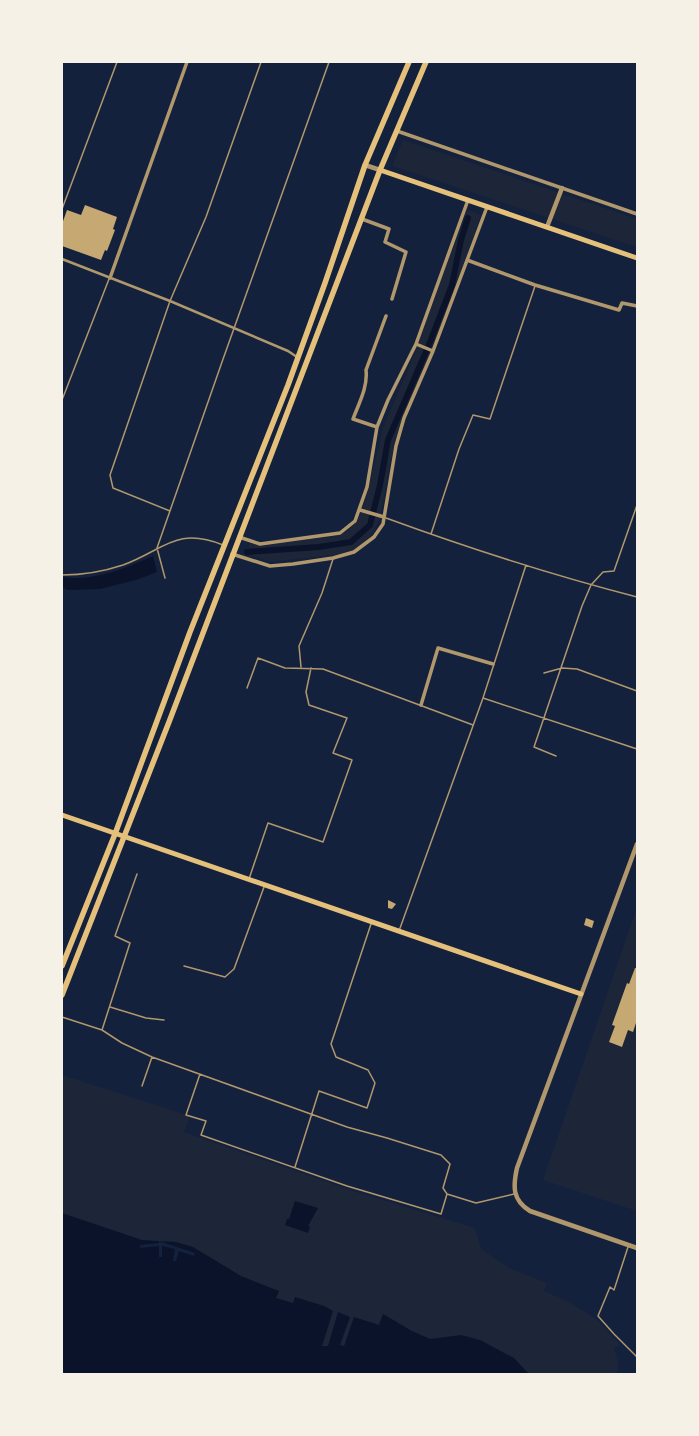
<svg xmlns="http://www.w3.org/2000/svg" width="699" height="1436" font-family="'Roboto Condensed',sans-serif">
<rect width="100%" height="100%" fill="#14213d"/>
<path fill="#1d2539" d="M 403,140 L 637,219 L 637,247 L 392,166 Z
M 467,210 L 481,215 L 429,357 L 395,441 L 379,521 L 370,536 L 357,549 L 341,554 L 271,562 L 246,554 L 250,544 L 271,544 L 337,536 L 346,532 L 358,520 L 365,502 L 384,425 L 413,358 Z
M 637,907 L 637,1211 L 543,1180 Z
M 62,1075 L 190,1116 L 184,1132 L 350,1190 L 475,1228 L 481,1249 L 509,1268 L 547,1283 L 544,1291 L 571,1303 L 596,1319 L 620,1345 L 614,1348 L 618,1362 L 617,1374 L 62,1374 Z"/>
<path fill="#0b132b" d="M 153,556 L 157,572 L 136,580 L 100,589 L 68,590 L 62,587 L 62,577 C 91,582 127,568 153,556 Z
M 295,1201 L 318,1208 L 308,1226 L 310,1227 L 308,1233 L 285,1225 L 287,1219 L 289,1219 Z
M 62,1213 L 142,1240 L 176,1242 L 193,1247 L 241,1276 L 279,1291 L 276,1298 L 293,1303 L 295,1297 L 324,1306 L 333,1311 L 322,1346 L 328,1346 L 338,1312 L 350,1317 L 340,1345 L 344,1346 L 354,1317 L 379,1325 L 383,1314 L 412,1331 L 430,1339 L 461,1335 L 480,1340 L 514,1358 L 529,1374 L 66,1374 L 62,1371 Z"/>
<path fill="#14213d" d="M 159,1241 L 195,1253 L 194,1256 L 179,1251 L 176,1261 L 173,1261 L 175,1249 L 162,1246 L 162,1257 L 159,1257 L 159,1246 L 140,1248 L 140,1245 L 159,1243 Z"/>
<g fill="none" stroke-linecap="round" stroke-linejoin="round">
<path stroke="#0b132b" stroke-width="6" d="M 247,552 L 319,547 L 351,542 L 370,525 L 380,485 L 388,440 L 428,347 L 452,285 L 461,240 L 468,218"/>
</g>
<path fill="#c6a872" d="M 85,205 L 117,217 L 113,229 L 115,230 L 107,251 L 105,250 L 101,260 L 62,246 L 62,224 L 67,210 L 81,215 Z
M 388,900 L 396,904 L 392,909 L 388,908 Z
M 586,918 L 594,921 L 592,928 L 584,925 Z
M 635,968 L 637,968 L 637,1020 L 633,1032 L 628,1030 L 622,1047 L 609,1042 L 615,1026 L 612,1025 L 627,983 L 629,984 Z"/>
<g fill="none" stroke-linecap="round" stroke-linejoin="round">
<path stroke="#b1986c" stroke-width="1.5" d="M 62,209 L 117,62
M 62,400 L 109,279
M 170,511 L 113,488 L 110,475 L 170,301 L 206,217 L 261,62
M 386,518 C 468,548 552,575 637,597
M 431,534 L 459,449 L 473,415 L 490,419 L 535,286
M 62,575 C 81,575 105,571 123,565 C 164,550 176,526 223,545
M 165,578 L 157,548 L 222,362 L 329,62
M 301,667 L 299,646 L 322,593 L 333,559
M 544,673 L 562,668 L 577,669 L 637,691
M 247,688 L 258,658 L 285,668 L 323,669 L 473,725
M 483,698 L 637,749
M 556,756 L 534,747 L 582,606 L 591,585 L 603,572 L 614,571 L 637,505
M 249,879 L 268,823 L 323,842 L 352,760 L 333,753 L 347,718 L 309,705 L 306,692 L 311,668
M 399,931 L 483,698 L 526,565
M 184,966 L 225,977 L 234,969 L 264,887
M 110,1007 L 146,1018 L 164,1020
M 62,1017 L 102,1030 L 122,1043 L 152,1057 L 347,1127 L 387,1138 L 441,1155 L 450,1164 L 443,1188 L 447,1194 L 476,1203 L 514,1194
M 102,1030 L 130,943 L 115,936 L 137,874
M 200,1074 L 186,1115 L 206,1121 L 201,1135 L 347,1186 L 441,1214 L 447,1194
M 142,1086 L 152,1057
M 295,1167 L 319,1091 L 367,1108 L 375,1083 L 368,1070 L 336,1057 L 331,1044 L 371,924
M 628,1247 L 614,1290 L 610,1287 L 598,1316 L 614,1334 L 637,1357"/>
<path stroke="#b1986c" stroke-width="2.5" d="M 62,259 L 170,301 L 288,351 L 297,357"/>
<path stroke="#b1986c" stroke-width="3.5" d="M 397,131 L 637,214
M 362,219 L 389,229 L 385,242 L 406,252 L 392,299
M 467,260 L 535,285 L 619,310 L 622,303 L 637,306
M 110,278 L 187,62
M 416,344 L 433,351
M 377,427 L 353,419 C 359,403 368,387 366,370 L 386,316
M 360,510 L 384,517
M 239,537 L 260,544 L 340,533 L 355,521 L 367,487 L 377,427 L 388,400 L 416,344 L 468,200
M 232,554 L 270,566 L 293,564 L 333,558 L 354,552 L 374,537 L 383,524 L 396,446 L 404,418 L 433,351 L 487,207
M 421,705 L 438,648 L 493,664"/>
<path stroke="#b1986c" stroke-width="4.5" d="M 365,165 L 380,170
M 547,227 L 562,188
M 637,844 L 517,1168 C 513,1186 512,1200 530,1211 L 637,1248"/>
<path stroke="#e5c07b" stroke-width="5" d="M 380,170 L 637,258
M 62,815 L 581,994"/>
<path stroke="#e5c07b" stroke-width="5.5" d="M 62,966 L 115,834 L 190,632 L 288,385 L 325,283 L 365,165 L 409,62
M 62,995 L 169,722 L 380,170 L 426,62"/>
</g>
<rect width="699" height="1436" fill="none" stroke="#f6f1e7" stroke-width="126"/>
</svg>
